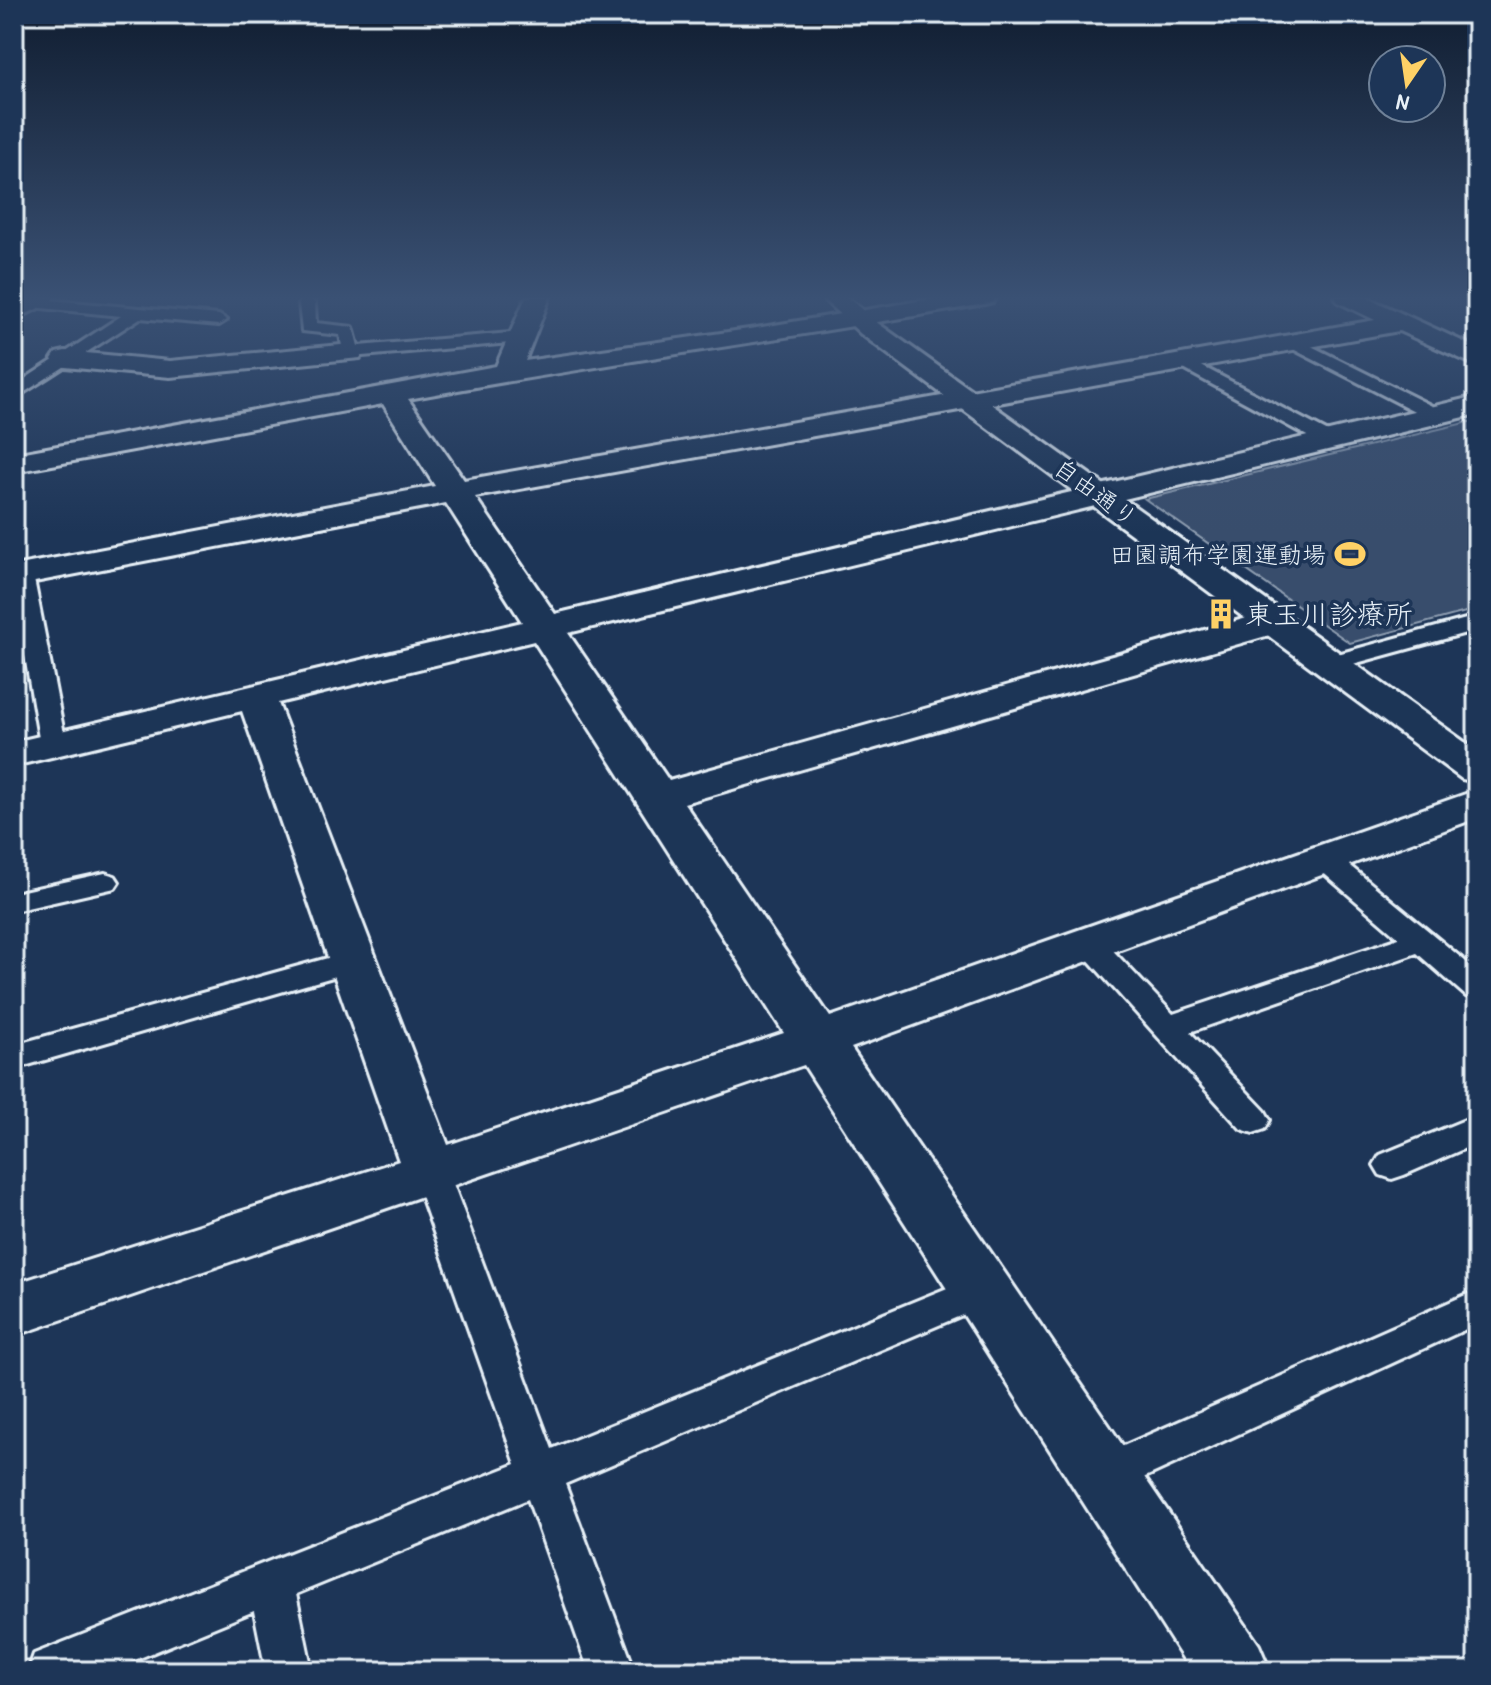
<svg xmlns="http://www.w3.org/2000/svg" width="1491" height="1685" font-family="'Patrick Hand','Klee One',sans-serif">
<rect width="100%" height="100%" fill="#1d3557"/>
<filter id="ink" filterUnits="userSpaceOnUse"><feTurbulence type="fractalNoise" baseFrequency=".0125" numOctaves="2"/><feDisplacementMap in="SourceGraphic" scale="16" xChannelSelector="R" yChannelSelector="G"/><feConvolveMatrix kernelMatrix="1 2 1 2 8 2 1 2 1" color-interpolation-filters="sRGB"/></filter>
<g filter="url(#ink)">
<path fill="#374d6c" stroke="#909fb2" stroke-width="2" d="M 1477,420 L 1477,609 L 1350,643 L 1145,499 Z"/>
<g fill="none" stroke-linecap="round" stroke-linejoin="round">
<g stroke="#e8f1f8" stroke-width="6">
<path id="service" d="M 28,298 L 219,315 L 227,320 L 219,325 L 140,318 L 14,399 L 14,386 L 121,316 L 22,306 L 22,300 Z
M 307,298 L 315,303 L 316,323 L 353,327 L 358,346 L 521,332 L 529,337 L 521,342 L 351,357 L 343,352 L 340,335 L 302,331 L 299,303 Z
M 1295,338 L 1442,411 L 1445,415 L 1436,421 L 1430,419 L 1289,347 L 1287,343 Z
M 1186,358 L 1336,436 L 1338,440 L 1336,444 L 1322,444 L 1180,367 L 1177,363 Z
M 22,567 L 33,574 L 66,744 L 62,749 L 44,749 L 40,744 L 14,591 L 14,570 Z
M 1477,616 L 1477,630 L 1331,670 L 1323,668 L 1319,663 L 1323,658 Z
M 1323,849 L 1333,852 L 1477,971 L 1477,999 L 1466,996 L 1417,953 L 1190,1032 L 1265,1111 L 1270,1120 L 1265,1129 L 1253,1133 L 1241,1129 L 1075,945 L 1079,938 L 1090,935 L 1101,938 L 1173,1014 L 1399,938 L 1313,864 L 1309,858 L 1313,852 Z
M 105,873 L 115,876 L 119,882 L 115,888 L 14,911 L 14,893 Z
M 353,951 L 364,954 L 368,961 L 364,968 L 14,1069 L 14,1045 Z
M 1477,1115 L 1477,1143 L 1404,1175 L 1392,1179 L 1380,1175 L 1374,1165 L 1380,1155 Z
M 431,1159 L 444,1163 L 449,1173 L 552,1449 L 967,1280 L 980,1275 L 993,1280 L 999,1291 L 993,1302 L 565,1484 L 635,1671 L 589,1671 L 528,1499 L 296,1594 L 312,1671 L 266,1671 L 254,1611 L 108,1671 L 28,1671 L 34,1654 L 516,1464 L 413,1173 L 418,1163 Z
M 1477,1290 L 1477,1324 L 1117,1490 L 1102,1496 L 1087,1490 L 1081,1476 L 1087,1462 Z"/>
</g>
<g stroke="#e8f1f8" stroke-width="6">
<path id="minor" d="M 24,297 L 54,297 L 51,302 L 14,320 L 14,302 Z
M 526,297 L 550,297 L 525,361 L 756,328 L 943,297 L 996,297 L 993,302 L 984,304 C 792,338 598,364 408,399 L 464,480 L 1375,320 L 1338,302 L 1335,297 L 1366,297 L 1477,348 L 1477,366 L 1399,331 L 475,497 L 555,614 L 1477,396 L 1477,414 L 568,633 L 669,781 L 1261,614 L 1274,611 L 1287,614 L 1292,622 L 1287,630 L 684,803 L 830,1017 L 1477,790 L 1477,818 L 851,1048 L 1259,1645 L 1270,1671 L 1191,1671 L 804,1065 L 14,1336 L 14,1284 L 399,1161 L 242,711 L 14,766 L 14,742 L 522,622 L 446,503 L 14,586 L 14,566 L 435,486 L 383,404 L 14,472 L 14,454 L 496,366 ZM 534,641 L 784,1033 L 448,1145 L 278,703 Z
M 351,344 L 360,346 L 364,352 L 360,358 L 170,377 L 65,367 L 56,365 L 52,359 L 56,353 L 65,351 L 170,361 Z"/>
</g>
<g stroke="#e8f1f8" stroke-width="6">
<path id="tertiary" d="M 821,297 L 847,297 L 879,324 L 1477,751 L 1477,782 L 1462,779 L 861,334 Z"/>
</g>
<use href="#service" fill="#1d3557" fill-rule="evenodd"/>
<use href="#minor" fill="#1d3557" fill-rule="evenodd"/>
<use href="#tertiary" fill="#1d3557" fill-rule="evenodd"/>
</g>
</g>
<linearGradient id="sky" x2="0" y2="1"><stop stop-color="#101d30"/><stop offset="0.56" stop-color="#3a5174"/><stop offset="1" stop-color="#3a5174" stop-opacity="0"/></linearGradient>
<rect width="1491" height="532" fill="url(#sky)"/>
<defs>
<g id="stadium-bare" transform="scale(2.4)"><path d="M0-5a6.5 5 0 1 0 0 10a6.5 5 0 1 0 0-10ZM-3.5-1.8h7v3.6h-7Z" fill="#ffd166" stroke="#1d3557" stroke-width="2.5" paint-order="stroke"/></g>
<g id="building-bare" transform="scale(2.4)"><path d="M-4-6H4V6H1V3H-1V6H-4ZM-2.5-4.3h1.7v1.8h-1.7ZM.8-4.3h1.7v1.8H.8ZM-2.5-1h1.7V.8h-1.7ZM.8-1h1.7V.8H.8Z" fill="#ffd166" stroke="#1d3557" stroke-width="2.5" paint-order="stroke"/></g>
</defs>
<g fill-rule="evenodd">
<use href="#stadium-bare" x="1350" y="554"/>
<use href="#building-bare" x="1221" y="614"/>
</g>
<g text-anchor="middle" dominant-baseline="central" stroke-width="7" stroke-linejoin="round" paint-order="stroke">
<g font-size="24" fill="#e8f1f8" stroke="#1d3557">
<text transform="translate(1096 492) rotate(36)">自由通り</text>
</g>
<g font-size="24" fill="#e8f1f8" stroke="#1d3557" text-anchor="end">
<text x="1326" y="554">田園調布学園運動場</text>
</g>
<g font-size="28" fill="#e8f1f8" stroke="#1d3557" text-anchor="start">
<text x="1245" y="614">東玉川診療所</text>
</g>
</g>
<rect width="1491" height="1685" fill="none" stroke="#1d3557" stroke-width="48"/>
<rect x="24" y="24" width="1443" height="1637" fill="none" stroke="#e8f1f8" stroke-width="3" filter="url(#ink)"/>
<g transform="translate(1407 84) rotate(193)"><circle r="38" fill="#1d3557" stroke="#6e8097" stroke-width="2"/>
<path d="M0-6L14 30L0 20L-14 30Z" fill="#ffd166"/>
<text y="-12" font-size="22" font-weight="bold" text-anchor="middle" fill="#e8f1f8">N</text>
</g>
</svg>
